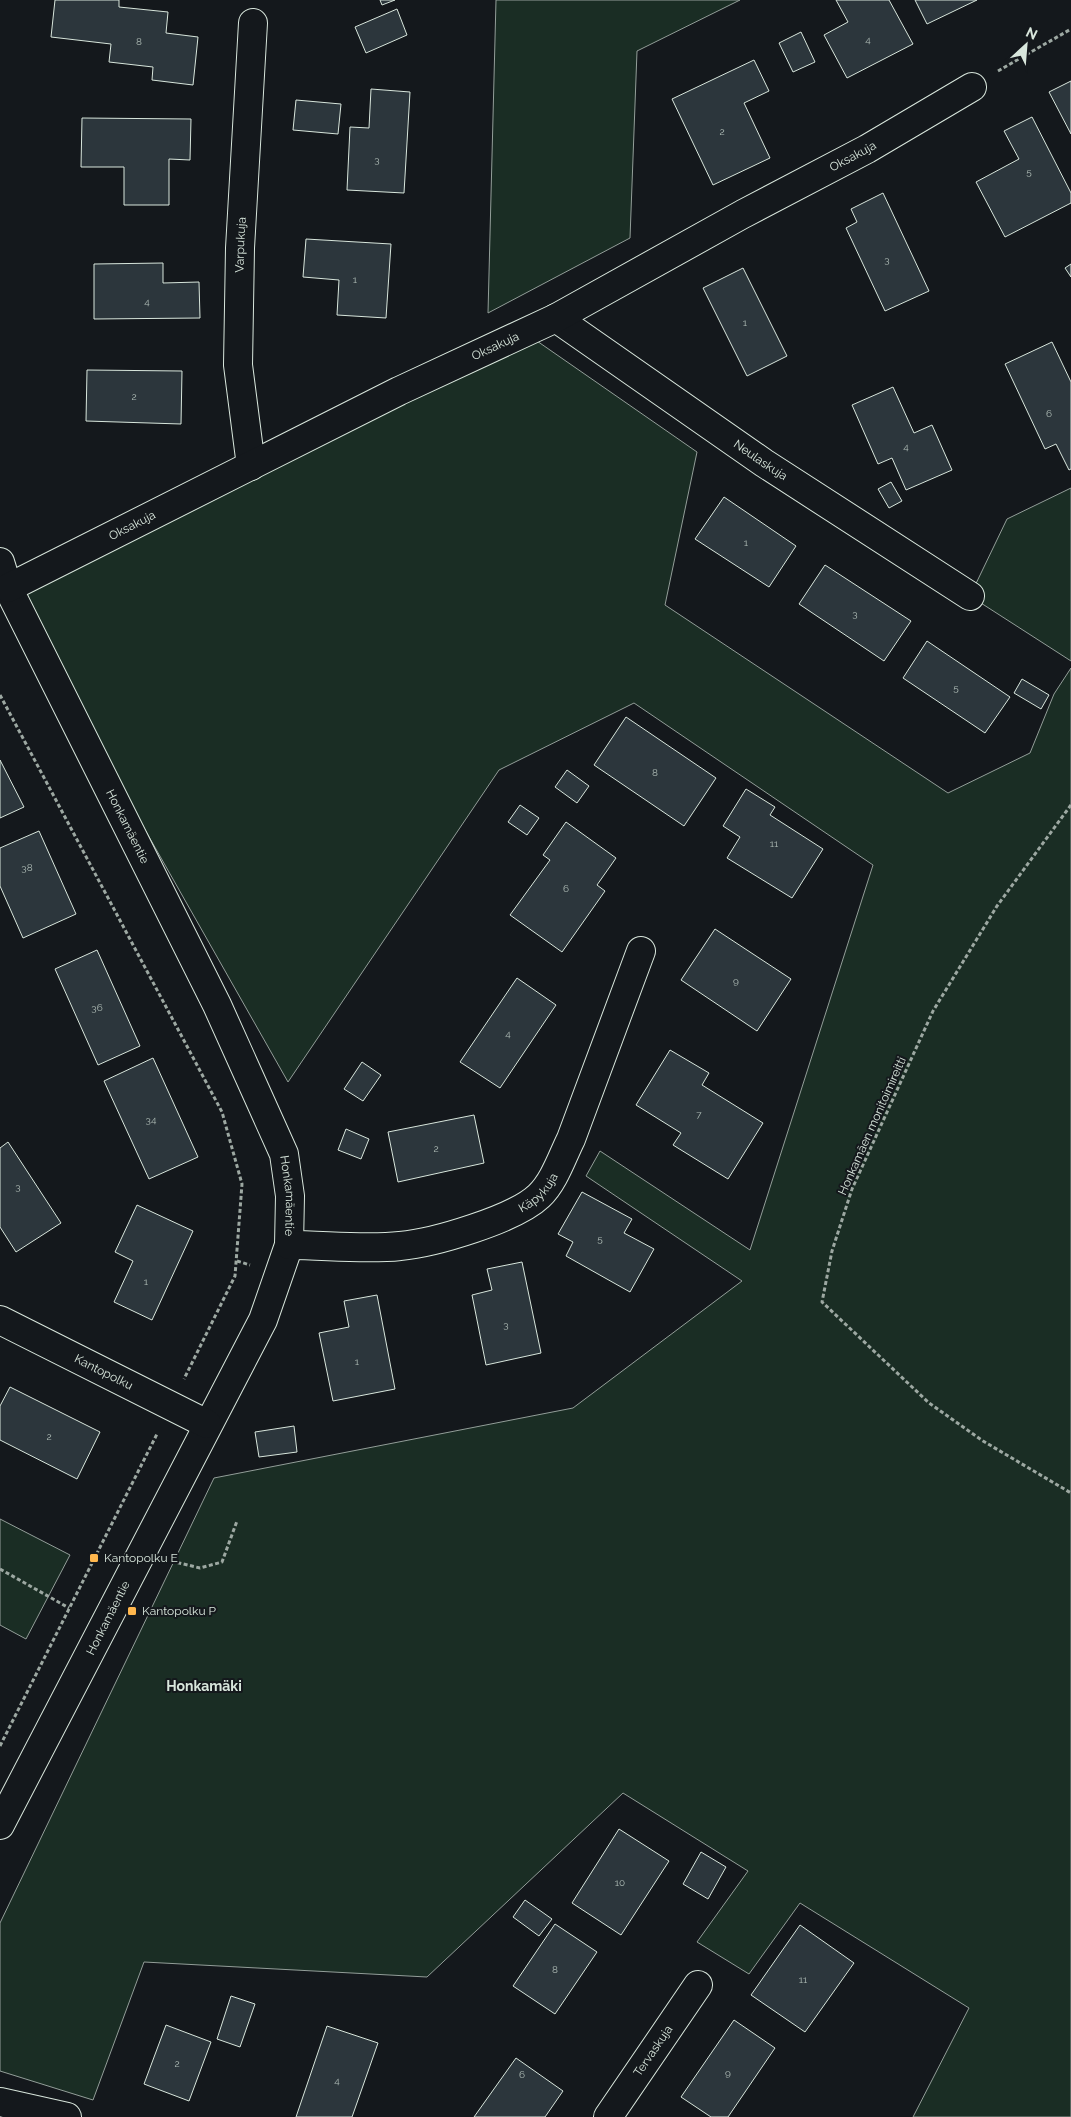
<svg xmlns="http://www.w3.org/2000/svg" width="1071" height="2117" font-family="Raleway,sans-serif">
<rect width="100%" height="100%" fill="#14181c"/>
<path fill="#1a2d24" stroke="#939e99" d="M 496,0 L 740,0 L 637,51 L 630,238 L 488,313 Z
M 524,332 L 697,452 L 665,605 L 948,793 L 1030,753 L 1054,694 L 1071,668 L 1071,2117 L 913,2117 L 969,2008 L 800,1903 L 749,1974 L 697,1942 L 748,1871 L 623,1793 L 427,1977 L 144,1962 L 93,2100 L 0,2071 L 0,1923 L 214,1478 L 573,1408 L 742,1281 L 586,1176 L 600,1151 L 750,1250 L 873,865 L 634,703 L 499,770 L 288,1082 L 8,588 Z
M 1071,488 L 1071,661 L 970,596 L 1007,519 Z
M 0,1519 L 70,1555 L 26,1639 L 0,1625 Z"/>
<path fill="#2c363c" stroke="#d8e6dc" d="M 55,0 L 119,0 L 119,7 L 168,12 L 166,33 L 198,37 L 193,85 L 152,80 L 153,67 L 109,62 L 111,44 L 51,37 Z
M 380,0 L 395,0 L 382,5 Z
M 836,0 L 889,0 L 913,44 L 847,78 L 824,35 L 848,22 Z
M 915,0 L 977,0 L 927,24 Z
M 397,9 L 407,35 L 366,53 L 355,27 Z
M 801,32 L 815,62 L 793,72 L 779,43 Z
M 754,60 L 769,91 L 744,103 L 770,158 L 713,185 L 672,99 Z
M 1071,81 L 1071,134 L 1049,92 Z
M 371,89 L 410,92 L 404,193 L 347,190 L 350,127 L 369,128 Z
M 296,100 L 341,104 L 338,134 L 293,130 Z
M 1032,117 L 1071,193 L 1071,203 L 1005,237 L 976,182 L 1019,159 L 1004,131 Z
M 82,118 L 191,119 L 190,160 L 169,159 L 169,205 L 124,205 L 124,167 L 81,167 Z
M 883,193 L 929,291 L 885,311 L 846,228 L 857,222 L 851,209 Z
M 306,239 L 391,244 L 386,318 L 337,315 L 339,280 L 303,277 Z
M 163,263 L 163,283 L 199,282 L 200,318 L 94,319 L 94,264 Z
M 1071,264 L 1071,277 L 1065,268 Z
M 743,268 L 787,356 L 747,376 L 703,288 Z
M 1052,342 L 1071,382 L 1071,469 L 1069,470 L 1056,444 L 1045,449 L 1005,364 Z
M 87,370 L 182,371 L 181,424 L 86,421 Z
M 893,387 L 914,433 L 932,425 L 952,470 L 906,490 L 892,458 L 878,464 L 852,405 Z
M 891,482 L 902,501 L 889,508 L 878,489 Z
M 724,497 L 796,546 L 769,587 L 695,539 Z
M 825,565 L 911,621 L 884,661 L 799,604 Z
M 927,641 L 1010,697 L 985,733 L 903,678 Z
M 1022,679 L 1049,695 L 1041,709 L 1014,693 Z
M 626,717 L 716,778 L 684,826 L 594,765 Z
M 0,760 L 24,807 L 0,818 Z
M 567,770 L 589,786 L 577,803 L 555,787 Z
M 746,789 L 775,807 L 770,815 L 823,849 L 792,898 L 727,858 L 740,837 L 723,826 Z
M 520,805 L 539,818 L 527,835 L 508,822 Z
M 566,822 L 616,858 L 597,885 L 605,891 L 562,952 L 510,915 L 550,860 L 543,855 Z
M 39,831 L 76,914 L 23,938 L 0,886 L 0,848 Z
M 715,929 L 791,979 L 757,1031 L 681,980 Z
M 97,950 L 140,1046 L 98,1065 L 55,969 Z
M 517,978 L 556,1005 L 500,1088 L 460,1062 Z
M 670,1050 L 709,1073 L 702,1085 L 763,1123 L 728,1179 L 673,1145 L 681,1133 L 636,1105 Z
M 153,1058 L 198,1157 L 149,1179 L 104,1081 Z
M 362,1062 L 381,1075 L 363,1101 L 344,1089 Z
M 474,1115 L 484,1163 L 398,1182 L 388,1132 Z
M 346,1129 L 369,1139 L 361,1159 L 338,1150 Z
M 8,1142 L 61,1223 L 16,1252 L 0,1227 L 0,1148 Z
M 582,1192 L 632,1219 L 624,1233 L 654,1249 L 630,1292 L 566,1256 L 573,1242 L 558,1234 Z
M 137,1205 L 193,1231 L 152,1320 L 114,1302 L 133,1261 L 115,1252 Z
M 522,1262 L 541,1353 L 486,1365 L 472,1295 L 492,1290 L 487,1269 Z
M 377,1295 L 395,1389 L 333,1401 L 319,1333 L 349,1327 L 344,1301 Z
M 10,1387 L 100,1432 L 77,1479 L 0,1440 L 0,1406 Z
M 294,1426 L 297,1452 L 259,1457 L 255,1432 Z
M 619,1829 L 669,1861 L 621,1935 L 572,1903 Z
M 701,1852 L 726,1867 L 708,1899 L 683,1884 Z
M 525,1900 L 552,1919 L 539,1936 L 513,1917 Z
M 555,1924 L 597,1952 L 555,2014 L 513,1986 Z
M 800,1925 L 854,1963 L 805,2032 L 751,1995 Z
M 231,1996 L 255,2004 L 240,2047 L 217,2039 Z
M 734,2020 L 775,2048 L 728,2117 L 711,2117 L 681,2097 Z
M 166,2025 L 211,2042 L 189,2101 L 144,2084 Z
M 327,2026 L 378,2043 L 352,2117 L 296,2117 Z
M 516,2058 L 563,2091 L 545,2117 L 474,2117 Z"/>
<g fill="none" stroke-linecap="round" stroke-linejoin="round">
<g stroke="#d8e6dc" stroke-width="30">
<g id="minor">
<path id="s1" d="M 556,318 L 764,463 L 970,596"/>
<path id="s2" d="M 251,466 L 238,365 L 240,248 L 253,23"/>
<path id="s3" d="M 0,562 L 8,588 L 217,1005 L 284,1154 L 290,1196 L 289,1245 L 263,1320 L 0,1825"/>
<path id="s4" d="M 8,588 L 399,391 L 556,318 L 743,214 L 867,149 L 972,87"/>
<path id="s5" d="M 289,1245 C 325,1245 365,1250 400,1246 C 434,1243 515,1219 539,1196 C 554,1182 562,1157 571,1139 L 641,951"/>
<path id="s6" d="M 0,1320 L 207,1424"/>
<path d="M 0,2102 L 67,2117"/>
<path id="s7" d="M 608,2117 L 698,1985"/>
</g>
</g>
<path stroke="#9da8a2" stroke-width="3" stroke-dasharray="4 2.5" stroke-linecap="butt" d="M 998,71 L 1071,29
M 0,695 L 222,1112 L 242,1184 L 235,1276 L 184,1379
M 1071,805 L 997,906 L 933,1011 L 852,1189 L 832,1251 L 822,1302 L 929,1403 L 983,1441 L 1071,1493
M 237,1261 L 250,1265
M 171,1561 L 200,1568 L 222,1562 L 237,1521
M 0,1569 L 69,1608
M 0,1746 L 157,1434"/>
<use href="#minor" stroke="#14181c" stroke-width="28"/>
</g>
<g fill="#ffb74d" stroke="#14181c" stroke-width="2">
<rect x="89" y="1553" width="10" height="10" rx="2.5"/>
<rect x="127" y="1606" width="10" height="10" rx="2.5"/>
</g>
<g text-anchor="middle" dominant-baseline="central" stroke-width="4" stroke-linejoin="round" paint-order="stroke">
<g font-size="10" fill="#adbab4">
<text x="868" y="39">4</text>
<text x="139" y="41">8</text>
<text x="722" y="131">2</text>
<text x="377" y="159">3</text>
<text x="1029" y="171">5</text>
<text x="887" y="259">3</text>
<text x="355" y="279">1</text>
<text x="147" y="301">4</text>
<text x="745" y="322">1</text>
<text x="134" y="396">2</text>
<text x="1049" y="413">6</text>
<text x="906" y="446">4</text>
<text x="746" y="542">1</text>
<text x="855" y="613">3</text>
<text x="956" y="687">5</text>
<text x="655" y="772">8</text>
<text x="774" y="843">11</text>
<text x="27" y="867">38</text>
<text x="566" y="888">6</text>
<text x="736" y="980">9</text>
<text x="97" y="1007">36</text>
<text x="508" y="1033">4</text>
<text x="699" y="1114">7</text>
<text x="151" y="1119">34</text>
<text x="436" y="1148">2</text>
<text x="18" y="1186">3</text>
<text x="600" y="1238">5</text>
<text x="146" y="1281">1</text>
<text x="506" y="1324">3</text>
<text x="357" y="1361">1</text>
<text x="49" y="1436">2</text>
<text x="620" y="1882">10</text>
<text x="555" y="1969">8</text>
<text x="803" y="1979">11</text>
<text x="177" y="2063">2</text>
<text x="728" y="2072">9</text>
<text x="522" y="2074">6</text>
<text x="337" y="2080">4</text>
</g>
<g font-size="12" fill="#d8e6dc" stroke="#14181c">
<text stroke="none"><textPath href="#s4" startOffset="949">Oksakuja</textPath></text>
<text stroke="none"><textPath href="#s2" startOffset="222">Varpukuja</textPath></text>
<text stroke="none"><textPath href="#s4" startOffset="544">Oksakuja</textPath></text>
<text stroke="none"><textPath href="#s1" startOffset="249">Neulaskuja</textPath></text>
<text stroke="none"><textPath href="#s4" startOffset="139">Oksakuja</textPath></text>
<text stroke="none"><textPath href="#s3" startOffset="294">Honkamäentie</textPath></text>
<text transform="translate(872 1126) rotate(-66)">Honkamäen monitoimireitti</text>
<text stroke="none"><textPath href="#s5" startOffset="262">Käpykuja</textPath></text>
<text stroke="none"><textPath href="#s3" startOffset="699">Honkamäentie</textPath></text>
<text stroke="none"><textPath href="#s6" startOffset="116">Kantopolku</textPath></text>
<text transform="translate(108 1618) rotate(-63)">Honkamäentie</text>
<text stroke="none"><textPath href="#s7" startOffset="80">Tervaskuja</textPath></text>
</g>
<g font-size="12" fill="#d8e6dc" stroke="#14181c" text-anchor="start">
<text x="104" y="1558">Kantopolku E</text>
<text x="142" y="1611">Kantopolku P</text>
</g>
<g font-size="14" font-weight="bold" fill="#d8e6dc" stroke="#14181c">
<text x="204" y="1686">Honkamäki</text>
</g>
</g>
<g transform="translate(1026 45) rotate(26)" stroke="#14181c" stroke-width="4" paint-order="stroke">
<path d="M0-4L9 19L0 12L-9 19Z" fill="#d8e6dc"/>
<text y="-8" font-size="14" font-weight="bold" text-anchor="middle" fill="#d8e6dc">N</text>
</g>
</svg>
